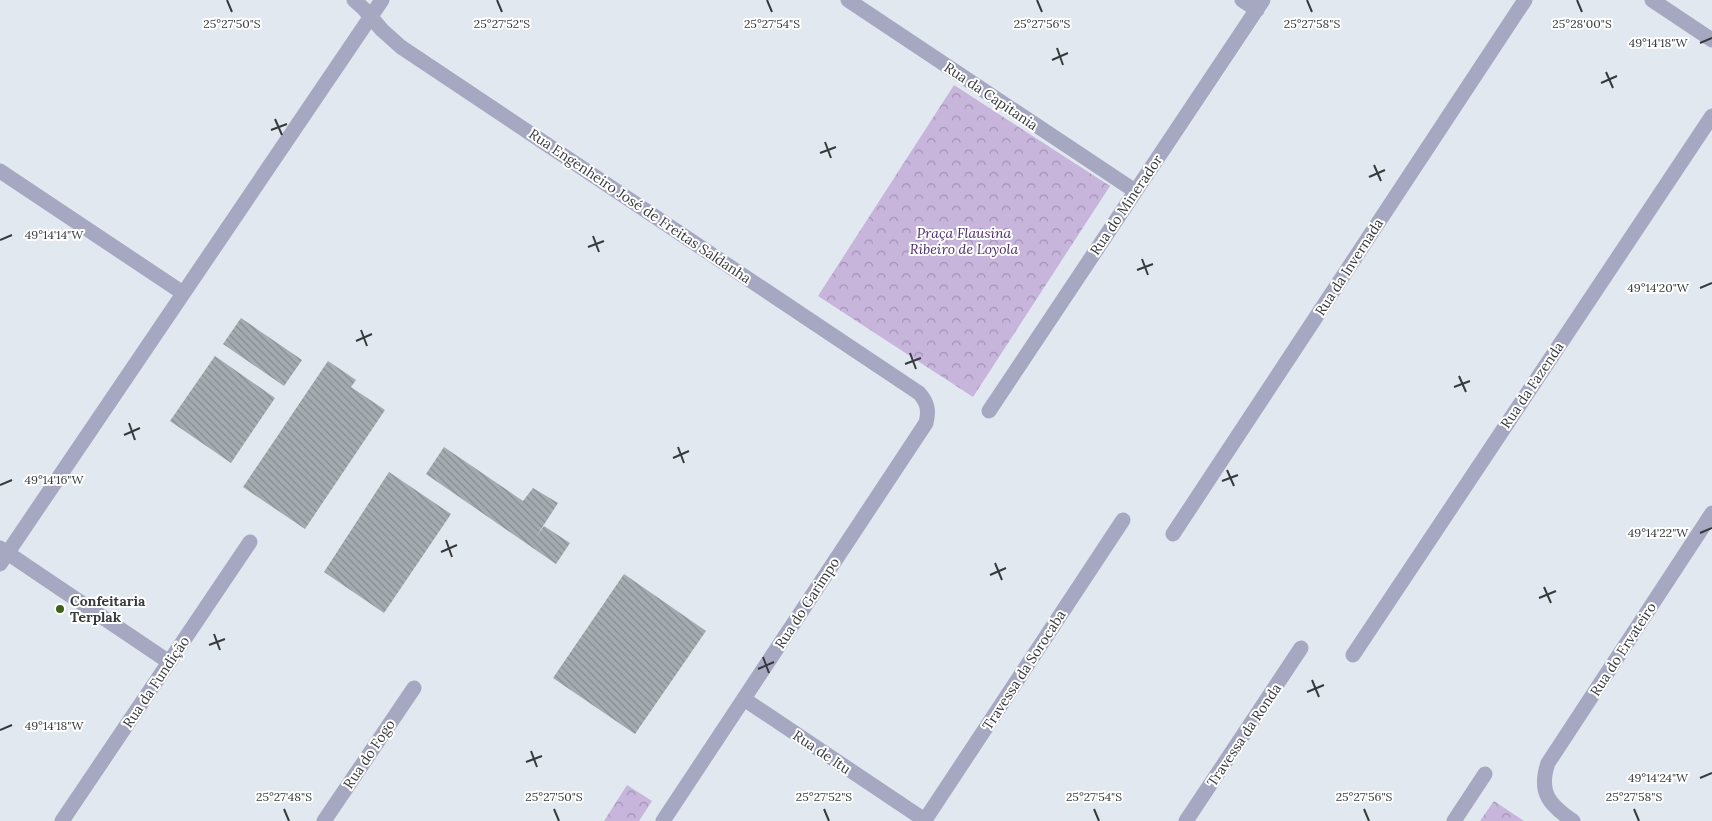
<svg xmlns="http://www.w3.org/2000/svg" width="1712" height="821" font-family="Lora,serif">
<defs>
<pattern id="forest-crowns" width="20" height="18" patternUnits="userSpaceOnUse" patternTransform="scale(1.25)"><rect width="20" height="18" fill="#c7b5dc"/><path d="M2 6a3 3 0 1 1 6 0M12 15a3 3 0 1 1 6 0" fill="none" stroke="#a294b4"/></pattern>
<pattern id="building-back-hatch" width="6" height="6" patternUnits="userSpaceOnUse" patternTransform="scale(1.25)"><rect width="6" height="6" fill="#a3acb1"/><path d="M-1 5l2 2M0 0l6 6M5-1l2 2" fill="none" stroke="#868d91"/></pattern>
</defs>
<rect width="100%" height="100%" fill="#e2e8f0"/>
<path fill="url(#forest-crowns)" d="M 954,85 L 1110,186 L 973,397 L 818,296 Z
M 627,785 L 652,801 L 639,821 L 604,821 Z
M 1494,801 L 1524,821 L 1480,821 Z"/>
<path fill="url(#building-back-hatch)" d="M 241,318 L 302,360 L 284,386 L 223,344 Z
M 215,356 L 275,398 L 231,463 L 170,421 Z
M 328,361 L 356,380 L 351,387 L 385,410 L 305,529 L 243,487 Z
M 444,447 L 523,501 L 533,488 L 558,503 L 536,537 L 544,526 L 570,543 L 556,564 L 426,474 Z
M 389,472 L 451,514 L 384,613 L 324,572 Z
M 624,574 L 706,631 L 635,734 L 553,678 Z"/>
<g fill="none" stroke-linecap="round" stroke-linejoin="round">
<path stroke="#a6a8c2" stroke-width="15" d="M 354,0 L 364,9 L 382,30 L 401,47 L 919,393 C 928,403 929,411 926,423 L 663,821
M 848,0 L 1135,191
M 1242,0 L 1257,10
M 1652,0 L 1712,40
M 0,171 L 183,293
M 989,411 L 1263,0
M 1173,534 L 1525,0
M 0,548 L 169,662
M 0,564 L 382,0
M 1353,655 L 1712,116
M 744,699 L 926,821
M 925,820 L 1123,520
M 62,821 L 250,542
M 324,821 L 414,688
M 1186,821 L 1301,648
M 1454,821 L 1485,774
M 1573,821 C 1549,805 1538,792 1548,763 L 1712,513"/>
</g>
<path fill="none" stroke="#373a3d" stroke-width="2" d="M 227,0 L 232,12M 497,0 L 502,12M 767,0 L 772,12M 1037,0 L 1042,12M 1307,0 L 1312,12M 1577,0 L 1582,12M 1700,43 L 1712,38M 1057,48 L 1063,65M 1052,60 L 1068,53M 1606,72 L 1613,88M 1601,83 L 1617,76M 275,119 L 282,135M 271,130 L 287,124M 825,142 L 831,158M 820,153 L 836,147M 1374,165 L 1381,181M 1369,177 L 1385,170M 593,236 L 599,252M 0,240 L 12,235M 588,247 L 604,241M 1142,259 L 1148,275M 1137,270 L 1153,264M 1700,288 L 1712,283M 361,330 L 367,346M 356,341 L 372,334M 910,353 L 916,369M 905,364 L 921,358M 1459,376 L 1466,392M 1454,387 L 1470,381M 129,423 L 135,440M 124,435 L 140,428M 678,447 L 684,463M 673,458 L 689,451M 1227,470 L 1234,486M 1222,481 L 1238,475M 0,485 L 12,480M 1700,533 L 1712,528M 446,540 L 452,557M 441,552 L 457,545M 995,563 L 1002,580M 990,575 L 1006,568M 1544,587 L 1551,603M 1539,598 L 1556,591M 214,634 L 220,650M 209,645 L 225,639M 763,657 L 769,673M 758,669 L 774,662M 1312,680 L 1319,697M 1307,692 L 1324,685M 0,730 L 12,725M 531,751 L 537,767M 526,762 L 542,756M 1700,778 L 1712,773M 284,809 L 289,821M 554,809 L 559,821M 824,809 L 829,821M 1094,809 L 1099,821M 1364,809 L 1369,821M 1634,809 L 1639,821"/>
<circle fill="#3e621a" stroke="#fff" stroke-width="2" cx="60" cy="609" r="5"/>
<g text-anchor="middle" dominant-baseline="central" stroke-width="4" stroke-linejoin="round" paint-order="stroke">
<g font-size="14" fill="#373a3d" stroke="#fff">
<text transform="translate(991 96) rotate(34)">Rua da Capitania</text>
<text transform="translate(1126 205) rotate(-56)">Rua do Minerador</text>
<text transform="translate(640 206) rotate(34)">Rua Engenheiro José de Freitas Saldanha</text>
<text transform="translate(1349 267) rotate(-57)">Rua da Invernada</text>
<text transform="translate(1532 385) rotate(-56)">Rua da Fazenda</text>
<text transform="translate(807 603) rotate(-57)">Rua do Garimpo</text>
<text transform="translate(1623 649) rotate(-57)">Rua do Ervateiro</text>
<text transform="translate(1024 670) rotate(-57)">Travessa da Sorocaba</text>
<text transform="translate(156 682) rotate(-56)">Rua da Fundição</text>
<text transform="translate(1244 735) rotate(-56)">Travessa da Ronda</text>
<text transform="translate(822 752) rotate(34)">Rua de Itu</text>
<text transform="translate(369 754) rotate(-56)">Rua do Fogo</text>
</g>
<g font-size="14" font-style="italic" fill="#4d2a6c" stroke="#fff">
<text x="964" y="233">Praça Flausina<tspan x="964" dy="16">Ribeiro de Loyola</tspan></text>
</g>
<g font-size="14" font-weight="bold" fill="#373a3d" stroke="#fff" text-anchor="start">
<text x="70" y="601">Confeitaria<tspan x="70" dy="16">Terplak</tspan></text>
</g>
</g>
<g font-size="12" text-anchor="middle" fill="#373a3d" stroke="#fff" stroke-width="4" stroke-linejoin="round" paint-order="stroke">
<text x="232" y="28">25°27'50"S</text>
<text x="502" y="28">25°27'52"S</text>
<text x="772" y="28">25°27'54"S</text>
<text x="1042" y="28">25°27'56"S</text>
<text x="1312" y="28">25°27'58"S</text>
<text x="1582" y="28">25°28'00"S</text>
<text x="1658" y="47">49°14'18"W</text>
<text x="54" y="239">49°14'14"W</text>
<text x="1658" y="292">49°14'20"W</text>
<text x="54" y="484">49°14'16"W</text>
<text x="1658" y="537">49°14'22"W</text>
<text x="54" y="730">49°14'18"W</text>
<text x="1658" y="782">49°14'24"W</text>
<text x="284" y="801">25°27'48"S</text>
<text x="554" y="801">25°27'50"S</text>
<text x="824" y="801">25°27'52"S</text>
<text x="1094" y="801">25°27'54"S</text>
<text x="1364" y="801">25°27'56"S</text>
<text x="1634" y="801">25°27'58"S</text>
</g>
</svg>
